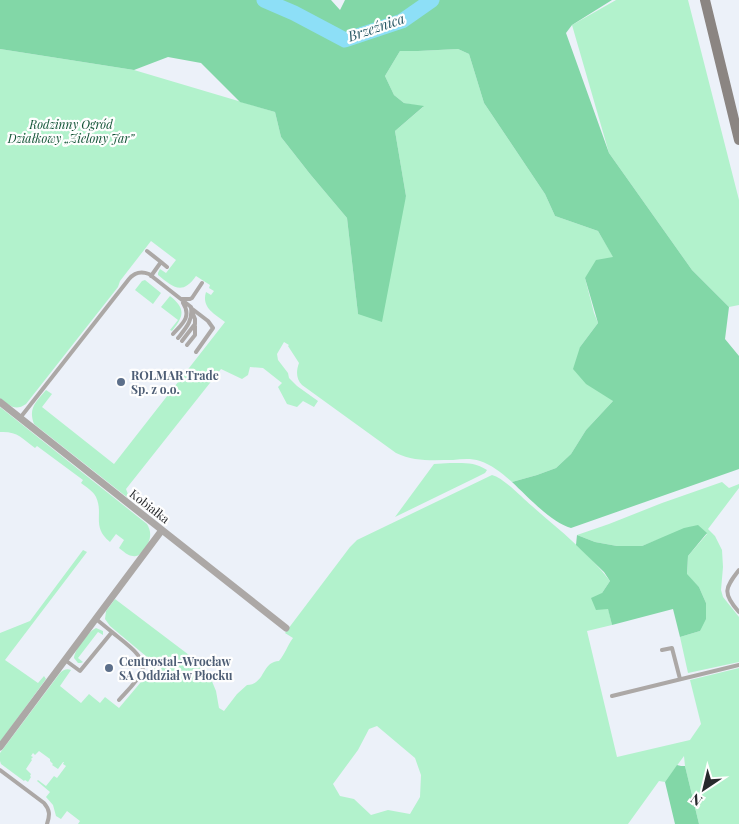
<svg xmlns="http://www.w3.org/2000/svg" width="739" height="824" font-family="'Playfair Display',serif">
<rect width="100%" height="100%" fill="#ecf1f9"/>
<path fill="#b2f2cc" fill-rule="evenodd" d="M 616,0 L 688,0 L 739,200 L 739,305 L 729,307 L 692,270 L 609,153 L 572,25 Z
M 0,49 L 134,70 L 275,112 L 281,137 L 310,174 L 347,218 L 358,314 L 406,196 L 395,131 L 423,107 L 404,103 L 394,95 L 385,76 L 400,51 L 418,51 L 458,49 L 469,54 L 484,103 L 545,194 L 555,216 L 598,231 L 614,258 L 585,278 L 594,313 L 598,323 L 580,347 L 613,401 L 586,430 L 571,454 L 556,468 L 537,475 L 512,482 C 502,473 492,465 480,461 C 471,458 462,459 453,460 C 433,460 414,462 396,453 L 302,385 C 296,379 296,371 299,363 L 288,346 L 289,345 L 284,342 L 277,354 L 278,360 L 288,373 L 289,378 L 297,386 L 318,401 L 314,407 L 303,401 L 297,407 L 287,404 L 278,387 L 282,383 L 263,368 L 250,367 L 248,375 L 242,379 L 221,369 L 126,489 L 129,497 L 128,498 L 34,424 C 28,408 36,402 46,390 L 52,394 L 42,407 L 114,464 L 225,322 C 215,314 201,308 206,292 L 211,295 L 214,291 L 209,288 L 210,285 L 196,276 C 182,296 173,287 158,275 L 158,273 L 160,269 L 166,273 L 176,260 L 151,241 L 120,281 L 118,287 L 26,404 C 15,412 9,405 0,398 Z
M 145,280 L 161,293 L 153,304 L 135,290 L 142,281 Z
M 170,296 C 186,309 184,316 172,331 L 170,330 L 178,320 L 161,307 Z
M 0,407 L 147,524 C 153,534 150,542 143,551 C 140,554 138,557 133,556 C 128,556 123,551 119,548 L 124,540 L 116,534 L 110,542 C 91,527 104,514 96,497 C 93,491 86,487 81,483 L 83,480 L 37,446 L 35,448 C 22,438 17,431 0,432 Z
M 450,463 C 464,463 475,462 487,470 L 485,473 L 473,479 L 395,517 L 434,464 Z
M 492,475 C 504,478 522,498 532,506 C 559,530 588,552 610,581 L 602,593 L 608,608 L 612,625 L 587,631 L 617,757 L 690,740 L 701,724 L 690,680 L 739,668 L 739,824 L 699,824 L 685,766 L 684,756 L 665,782 L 659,781 L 628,824 L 78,824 L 80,821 L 67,811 L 61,819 L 56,816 L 53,805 L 46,797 L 50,792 L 37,781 L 38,780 L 46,786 L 54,776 L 57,778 L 66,766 L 63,764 L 64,762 L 63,762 L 58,769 L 52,765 L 53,764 L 50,761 L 50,759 L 39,751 L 35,755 L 33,753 L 31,756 L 33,757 L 31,759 L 32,760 L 26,769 L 31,774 L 30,776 L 31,777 L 28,782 L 25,780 L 24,781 L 1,764 L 0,761 L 0,753 L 60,673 C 63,670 67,668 71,670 L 60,686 L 81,703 L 89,694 L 100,703 L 105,697 L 119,708 L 146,676 L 149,672 L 150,664 L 147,657 L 110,626 L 105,619 L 106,611 L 115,599 L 189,655 L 211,679 L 216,691 L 219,708 L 224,711 L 237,694 L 247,685 C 266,684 261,662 279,661 C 285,654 287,646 293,638 L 285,633 L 350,547 L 357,540 ZM 377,726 L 415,758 L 421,775 L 420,797 L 410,814 L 388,810 L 371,815 L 354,799 L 340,796 L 333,784 L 358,750 L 369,729 Z
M 722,482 L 729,488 L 739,484 L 739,488 L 708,529 L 715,536 L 722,550 L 723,567 L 721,590 L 723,597 L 739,617 L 739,662 L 688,673 L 680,637 L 700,631 L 706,603 L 699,587 L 687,575 L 688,556 L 707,534 L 662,538 L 642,546 L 617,546 L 595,542 L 577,535 L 609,524 L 662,503 Z
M 83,550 L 87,552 L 5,660 L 38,683 L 44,676 L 46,679 L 0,742 L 0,633 L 30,621 Z
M 96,628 L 103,631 L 103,635 L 98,632 L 78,658 L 83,662 L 81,663 L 78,663 L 74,658 C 75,649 88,632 96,628 Z"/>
<path fill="#82d7a7" d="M 0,0 L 331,0 L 340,10 L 345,0 L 612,0 L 572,25 L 566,33 L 609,153 L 692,270 L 729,307 L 725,339 L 739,356 L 739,469 L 571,528 C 552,523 528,497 512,482 L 537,475 L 556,468 L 571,454 L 586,430 L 613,401 L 586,384 L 573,369 L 580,347 L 598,323 L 585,278 L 596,260 L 613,257 L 598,231 L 555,216 L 545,194 L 484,103 L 469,54 L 458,49 L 418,51 L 400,51 L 385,76 L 394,95 L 404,103 L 424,106 L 395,131 L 406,196 L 382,322 L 358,314 L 347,218 L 310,174 L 281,137 L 275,112 L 240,102 L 201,63 L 168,57 L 134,70 L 0,49 Z
M 698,525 L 707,533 L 688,556 L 687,574 L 699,587 L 706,603 L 706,619 L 700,631 L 680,637 L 673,609 L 612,625 L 608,609 L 596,610 L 591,598 L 602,593 L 610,581 L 604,572 L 576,545 L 577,535 L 595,542 L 617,546 L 642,546 L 684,528 Z
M 677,765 L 681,766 L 685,766 L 699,824 L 675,824 L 665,782 Z"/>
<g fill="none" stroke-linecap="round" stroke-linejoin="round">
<path stroke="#8ddff7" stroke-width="15" d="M 264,0 L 294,13 L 345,40 L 402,21 L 432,0"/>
<path stroke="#aca8a6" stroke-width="4" d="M 147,251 L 161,262 L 151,276
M 161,262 L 167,267
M 181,299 L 190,299 L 192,298 L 202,283
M 191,308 L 208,321 L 213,328 L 196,352
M 173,334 C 182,324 192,317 183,303
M 182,341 L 195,324 L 195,319 L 193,314
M 187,345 L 195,335 L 195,326
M 20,418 L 129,279 C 135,272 141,271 149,274 L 191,307 C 193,321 186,328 178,338
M 739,570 C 725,588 722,593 739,612
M 112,632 C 122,641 148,657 142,671 C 138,681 126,692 119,700
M 662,650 L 672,648 L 680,679
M 65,660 L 80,671 L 112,632 L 96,619
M 612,696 L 739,665
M 0,770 L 44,803 C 50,810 50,815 47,824"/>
<path stroke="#aca8a6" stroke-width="7" d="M 0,402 L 286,628
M 0,747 L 162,530"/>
<path stroke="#8b8582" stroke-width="10" d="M 705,0 L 739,140"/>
</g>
<g fill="#5c6f8a" stroke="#fefefe" stroke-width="2">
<circle cx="121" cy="382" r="5"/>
<circle cx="109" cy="668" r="5"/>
</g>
<g text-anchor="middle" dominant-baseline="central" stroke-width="4.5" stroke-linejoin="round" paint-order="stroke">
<g font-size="12" font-style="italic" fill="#105234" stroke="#fefefe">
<text x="71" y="124">Rodzinny Ogród<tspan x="71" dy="14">Działkowy „Zielony Jar”</tspan></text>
</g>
<g font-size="12" font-weight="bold" fill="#4e5e75" stroke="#fefefe" text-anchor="start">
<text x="131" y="375">ROLMAR Trade<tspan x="131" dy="14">Sp. z o.o.</tspan></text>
<text x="119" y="661">Centrostal-Wrocław<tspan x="119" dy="14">SA Oddział w Płocku</tspan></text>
</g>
<g font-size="12" fill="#27292c" stroke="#fefefe">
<text transform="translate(150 506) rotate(38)">Kobiałka</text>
</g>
<g font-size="14" font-style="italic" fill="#295865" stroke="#fefefe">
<text transform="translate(376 27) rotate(-19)">Brzeźnica</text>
</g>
</g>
<g transform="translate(704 789) rotate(215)" stroke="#fefefe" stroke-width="4" paint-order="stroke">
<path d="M0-4L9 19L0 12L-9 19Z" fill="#27292c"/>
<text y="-8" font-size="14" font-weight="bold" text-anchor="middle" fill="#27292c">N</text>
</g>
</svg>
